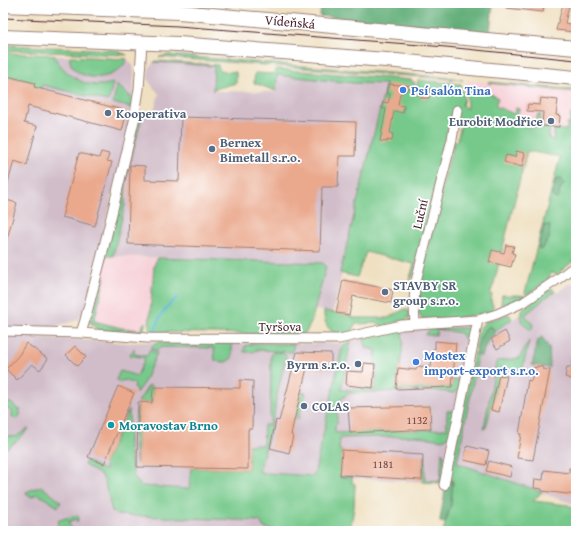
<svg xmlns="http://www.w3.org/2000/svg" width="579" height="534" font-family="'Gentium Book Plus',serif">
<rect width="100%" height="100%" fill="#fff"/>
<filter id="ink" filterUnits="userSpaceOnUse"><feTurbulence type="fractalNoise" baseFrequency=".025" numOctaves="2"/><feDisplacementMap in="SourceGraphic" scale="8" xChannelSelector="R" yChannelSelector="G"/><feConvolveMatrix kernelMatrix="1 2 1 2 8 2 1 2 1" color-interpolation-filters="sRGB"/></filter>
<filter id="wash" filterUnits="userSpaceOnUse"><feTurbulence type="fractalNoise" baseFrequency=".012" numOctaves="4" result="noise"/><feDisplacementMap in="SourceGraphic" scale="16" xChannelSelector="R" yChannelSelector="G"/><feGaussianBlur stdDeviation="0.9" result="paint"/><feColorMatrix in="noise" values="0 0 0 0 0 0 0 0 0 0 0 0 0 0 0 0 0 1.4 0 .05"/><feComposite in="paint" operator="in"/></filter>
<g filter="url(#wash)">
<rect width="100%" height="100%" fill="#efe0c1"/>
<path fill="#f6cfd6" d="M 466,81 L 488,82 L 576,90 L 576,137 L 563,156 L 467,110 Z
M 106,256 L 157,258 L 154,266 L 149,322 L 145,322 L 140,330 L 121,328 L 94,322 L 105,278 L 101,276 Z"/>
<path fill="#d1bdc9" d="M 3,53 L 127,59 L 133,65 L 134,72 L 133,108 L 86,307 L 78,320 L 48,328 L 3,327 Z
M 154,62 L 214,66 L 213,91 L 276,92 L 277,75 L 353,83 L 387,84 L 340,273 L 342,273 L 333,312 L 315,310 L 314,263 L 113,256 L 125,205 L 126,179 L 143,112 L 153,114 L 159,94 L 150,83 L 148,78 L 149,68 Z
M 570,284 L 576,285 L 576,505 L 457,463 L 480,342 L 522,313 Z
M 470,325 L 472,328 L 441,483 L 353,478 L 352,483 L 355,484 L 354,508 L 350,531 L 3,531 L 3,335 L 128,343 L 163,341 L 294,344 L 347,343 L 342,348 L 314,476 L 330,436 L 351,341 L 402,330 Z"/>
<path fill="#77c98b" stroke="#60745b" d="M 3,45 L 115,50 L 127,55 L 3,50 Z
M 3,53 L 54,55 C 62,72 81,86 100,85 C 105,85 109,84 113,83 L 109,99 L 107,101 L 42,85 L 39,96 L 32,94 L 34,83 L 3,75 Z
M 169,55 L 453,78 L 463,80 L 159,57 Z
M 70,56 L 127,59 C 115,87 67,80 70,56 Z
M 157,61 L 218,65 L 220,71 L 236,72 L 236,83 L 214,89 L 213,91 L 214,66 L 154,62 Z
M 277,69 L 412,80 L 412,82 L 415,82 L 414,86 L 417,86 L 418,80 L 461,84 L 464,99 L 462,105 L 467,109 L 466,86 L 480,91 L 484,90 L 498,98 L 495,106 L 514,114 L 516,108 L 519,109 L 516,124 L 534,128 L 538,114 L 541,114 L 540,127 L 550,128 L 549,139 L 553,140 L 554,129 L 567,130 L 567,124 L 570,124 L 571,114 L 576,112 L 576,137 L 568,149 L 576,150 L 576,259 L 556,275 L 551,272 L 549,279 L 527,295 L 525,293 L 560,157 L 527,151 L 494,283 L 490,294 L 492,294 L 491,300 L 494,310 C 483,315 428,324 420,317 C 414,298 422,276 426,257 C 434,218 444,179 454,141 L 457,141 L 461,124 L 458,121 L 447,150 L 442,149 L 441,152 L 446,154 L 413,276 L 409,281 L 414,264 L 366,252 L 357,277 L 340,273 L 386,84 L 353,83 L 277,75 L 276,91 L 254,83 L 255,73 L 272,74 Z
M 488,82 L 576,90 L 576,92 L 488,83 Z
M 117,85 L 132,98 L 133,108 L 113,103 Z
M 143,112 L 126,179 L 125,205 L 113,256 L 106,256 L 101,276 L 105,278 L 94,321 L 121,328 L 140,330 L 145,322 L 144,330 L 141,331 L 98,330 L 93,326 L 93,323 L 90,323 L 91,311 L 94,305 L 93,304 L 97,291 L 96,290 L 128,165 L 137,118 L 141,118 Z
M 157,258 L 323,263 L 326,267 L 311,323 L 306,332 L 301,335 L 157,332 L 150,330 L 149,327 L 154,266 Z
M 552,288 L 555,292 L 542,300 L 542,301 L 525,315 L 533,325 L 532,329 L 530,330 L 521,321 L 522,309 Z
M 502,295 C 510,296 518,294 525,296 L 504,307 L 501,304 Z
M 405,309 L 410,312 L 409,318 L 407,320 L 381,326 L 378,323 L 355,324 L 352,333 C 348,333 343,335 339,334 C 328,333 323,320 324,311 L 349,315 L 354,318 L 388,318 Z
M 509,314 L 512,319 L 495,331 L 493,328 L 476,355 L 478,356 L 457,463 L 542,492 L 533,501 L 568,505 L 576,509 L 576,531 L 443,531 L 451,505 L 449,479 L 479,329 L 485,322 Z
M 470,328 L 469,337 L 464,339 L 460,333 L 436,329 L 437,332 L 436,335 L 425,335 L 430,329 Z
M 402,330 L 403,343 L 400,368 L 398,368 L 396,388 L 452,387 L 453,379 L 462,381 L 459,390 L 454,393 L 430,390 L 350,393 C 336,399 337,412 337,424 L 335,425 L 335,433 L 447,429 L 447,411 L 456,411 L 450,436 L 445,439 L 442,440 L 417,436 L 340,438 L 339,450 L 342,451 L 340,477 L 352,477 L 352,483 L 355,484 L 354,508 L 350,531 L 281,531 L 264,528 L 260,521 L 117,515 L 112,511 L 104,480 L 101,475 L 84,465 L 86,461 L 106,471 L 104,464 L 129,409 L 129,450 L 134,477 L 141,486 L 189,489 L 191,468 L 248,469 L 248,445 L 263,445 L 264,425 L 270,425 L 271,355 L 273,352 L 284,353 L 286,356 L 276,399 L 274,415 L 259,472 L 266,473 L 314,476 L 342,348 L 347,343 L 351,341 L 341,390 L 375,389 L 378,364 L 375,364 L 376,350 L 367,348 L 363,338 L 375,336 L 376,338 L 378,335 Z
M 529,341 L 522,371 L 500,368 L 500,373 L 506,374 L 506,376 L 499,375 L 486,428 L 484,428 L 496,363 L 498,361 L 519,358 Z
M 158,342 L 232,343 L 232,358 L 226,362 L 215,361 L 214,348 L 160,347 L 157,351 L 150,348 Z
M 255,343 L 294,344 L 292,352 L 257,350 L 252,352 L 244,352 L 245,346 Z
M 134,349 L 134,354 L 147,356 L 149,350 L 157,353 L 144,382 L 136,393 L 136,389 L 134,388 L 135,384 L 124,380 L 120,382 L 116,380 L 120,371 L 137,376 L 145,358 L 129,355 Z
M 149,385 L 153,387 L 152,402 L 138,402 Z
M 301,392 L 306,393 L 298,419 L 294,418 Z
M 3,401 C 10,402 14,404 18,410 L 20,409 L 20,415 L 17,419 L 12,418 L 12,411 L 3,407 Z
M 138,404 L 137,464 C 133,444 133,424 138,404 Z
M 28,428 L 29,429 L 17,441 L 3,451 L 3,437 L 9,436 L 16,437 Z
M 442,452 L 445,457 L 441,483 L 422,482 L 423,463 L 425,463 L 425,455 L 425,480 L 440,481 Z
M 41,486 L 61,502 L 58,507 L 38,494 L 32,497 L 27,495 L 26,492 Z
M 77,515 L 79,518 L 77,522 L 76,519 L 68,522 L 73,531 L 58,531 L 58,524 L 59,520 Z"/>
<path fill="#61ad77" stroke="#566651" d="M 321,3 L 493,3 L 490,32 L 320,16 Z
M 556,179 L 562,179 L 564,183 L 559,192 L 560,196 L 557,199 L 554,198 L 552,196 Z
M 544,225 L 550,226 L 549,239 L 541,250 L 538,248 Z
M 489,326 L 493,328 L 496,333 L 489,338 L 481,356 L 476,355 C 478,345 480,333 489,326 Z
M 542,337 L 549,348 L 550,368 L 532,365 L 538,340 Z
M 447,479 L 452,480 L 453,483 L 451,505 L 445,523 L 440,522 L 440,520 Z"/>
<g fill="none" stroke-linecap="round" stroke-linejoin="round">
<path stroke="#50b5cf" stroke-width="2.5" d="M 155,333 C 156,320 166,306 177,298"/>
</g>
<g id="blocks">
<path fill="#eaa98d" d="M 506,3 L 544,3 L 543,12 L 506,8 Z
M 563,4 L 569,6 L 565,23 L 575,25 L 574,32 L 556,30 Z
M 3,75 L 35,83 L 34,87 L 127,111 L 122,131 L 28,106 L 24,123 L 37,126 L 27,165 L 14,161 L 5,193 L 3,193 Z
M 388,84 L 413,86 L 400,94 L 398,105 L 404,106 L 403,113 L 394,111 L 390,133 L 393,134 L 392,141 L 387,140 L 387,142 L 380,141 L 386,109 L 382,108 L 383,102 L 388,103 L 390,94 L 386,93 Z
M 419,88 L 430,89 L 429,98 L 421,98 L 422,96 L 418,95 Z
M 541,98 L 558,100 L 556,115 L 560,116 L 559,127 L 542,126 L 543,112 L 527,111 L 528,104 L 540,105 Z
M 181,117 L 356,122 L 355,156 L 339,156 L 338,187 L 322,187 L 320,251 L 128,244 L 130,165 L 145,166 L 145,180 L 179,181 Z
M 516,151 L 525,153 L 522,167 L 504,162 L 506,155 L 515,157 Z
M 101,152 L 109,154 L 107,161 L 112,162 L 95,226 L 62,217 L 79,153 L 99,158 Z
M 3,199 L 17,203 L 5,246 L 3,246 Z
M 506,245 L 514,246 L 512,253 L 515,254 L 511,267 L 489,262 L 492,250 L 504,253 Z
M 343,280 L 393,290 L 391,303 L 353,296 L 349,315 L 336,313 Z
M 505,331 L 510,341 L 497,349 L 491,339 Z
M 435,341 L 456,343 L 452,387 L 396,389 L 398,368 L 416,370 L 417,366 L 431,367 L 433,349 L 435,349 Z
M 26,343 L 48,359 L 40,370 L 32,364 L 17,380 L 6,369 L 19,355 Z
M 75,346 L 86,357 L 77,366 L 66,355 Z
M 297,352 L 331,353 L 331,369 L 307,368 L 293,425 L 291,435 L 293,436 L 289,453 L 270,448 L 276,420 L 279,421 Z
M 573,360 L 576,361 L 576,381 L 565,377 L 567,367 L 571,367 Z
M 364,363 L 375,364 L 373,388 L 346,385 L 347,371 L 363,372 Z
M 537,366 L 543,367 L 543,369 L 550,370 L 533,460 L 517,458 L 521,434 L 519,434 L 528,380 L 531,381 L 534,367 L 536,368 Z
M 499,375 L 507,376 L 499,412 L 491,410 Z
M 240,380 L 253,381 L 252,429 L 248,429 L 248,469 L 137,467 L 138,402 L 152,403 L 153,387 L 240,388 Z
M 118,386 L 134,393 L 104,464 L 88,457 Z
M 430,406 L 431,429 L 350,433 L 348,408 Z
M 467,446 L 489,451 L 486,465 L 464,460 Z
M 342,450 L 423,455 L 422,480 L 340,475 Z
M 489,461 L 512,467 L 510,477 L 486,471 Z
M 569,468 L 576,469 L 576,495 L 542,491 L 542,489 L 534,488 L 535,479 L 543,480 L 544,470 L 569,473 Z"/>
</g>
</g>
<g filter="url(#ink)">
<use href="#blocks" fill-opacity="0" stroke="#9c8076" stroke-width="1"/>
<g fill="none" stroke-linecap="round" stroke-linejoin="round">
<g stroke="#9c8076" stroke-width="11">
<path id="minor" d="M 415,324 L 414,306 L 415,285 L 452,139 L 457,110
M 3,331 L 81,333 L 147,338 L 339,339 L 402,325 L 478,320 L 497,314 L 524,302 L 558,279 L 576,265
M 81,333 L 85,320 L 102,255 L 134,121 L 139,89 L 142,43
M 444,485 L 478,320"/>
</g>
<g stroke="#9c8076" stroke-width="16">
<path id="highway" d="M 3,5 L 179,12 L 576,48
M 3,37 L 178,44 L 386,60 L 576,78"/>
</g>
<use href="#minor" stroke="#fff" stroke-width="9"/>
<use href="#highway" stroke="#fff" stroke-width="14"/>
<path stroke="#4a1f2b" stroke-width="1" d="M 3,18 L 178,26 L 446,47 L 576,60"/>
</g>
</g>
<g fill="#3f7fe0" stroke="#fff" stroke-width="1.5">
<circle cx="403" cy="90" r="4"/>
<circle cx="416" cy="362" r="4"/>
</g>
<g fill="#5c6f8a" stroke="#fff" stroke-width="1.5">
<circle cx="108" cy="113" r="4"/>
<circle cx="551" cy="121" r="4"/>
<circle cx="212" cy="149" r="4"/>
<circle cx="385" cy="292" r="4"/>
<circle cx="358" cy="364" r="4"/>
<circle cx="304" cy="406" r="4"/>
</g>
<circle fill="#0f9aa8" stroke="#fff" stroke-width="1.5" cx="111" cy="425" r="4"/>
<g text-anchor="middle" dominant-baseline="central" stroke-width="3.5" stroke-linejoin="round" paint-order="stroke">
<g font-size="11" fill="#724244">
<text x="417" y="420">1132</text>
<text x="383" y="464">1181</text>
</g>
<g font-size="13" fill="#4a1f2b" stroke="#fff">
<text transform="translate(290 22) rotate(5)">Vídeňská</text>
<text transform="translate(420 214) rotate(-77)">Luční</text>
<text x="280" y="326">Tyršova</text>
</g>
<g font-size="13" font-weight="bold" fill="#366cbe" stroke="#fff" text-anchor="start">
<text x="411" y="90">Psí salón Tina</text>
<text x="424" y="355">Mostex<tspan x="424" dy="15">import-export s.r.o.</tspan></text>
</g>
<g font-size="13" font-weight="bold" fill="#4e5e75" stroke="#fff" text-anchor="start">
<text x="116" y="113">Kooperativa</text>
<text x="543" y="121" text-anchor="end">Eurobit Modřice</text>
<text x="220" y="142">Bernex<tspan x="220" dy="15">Bimetall s.r.o.</tspan></text>
<text x="393" y="285">STAVBY SR<tspan x="393" dy="15">group s.r.o.</tspan></text>
<text x="350" y="364" text-anchor="end">Byrm s.r.o.</text>
<text x="312" y="406">COLAS</text>
</g>
<g font-size="13" font-weight="bold" fill="#0d838f" stroke="#fff" text-anchor="start">
<text x="119" y="425">Moravostav Brno</text>
</g>
</g>
<rect width="579" height="534" fill="none" stroke="#fff" stroke-width="16"/>
</svg>
